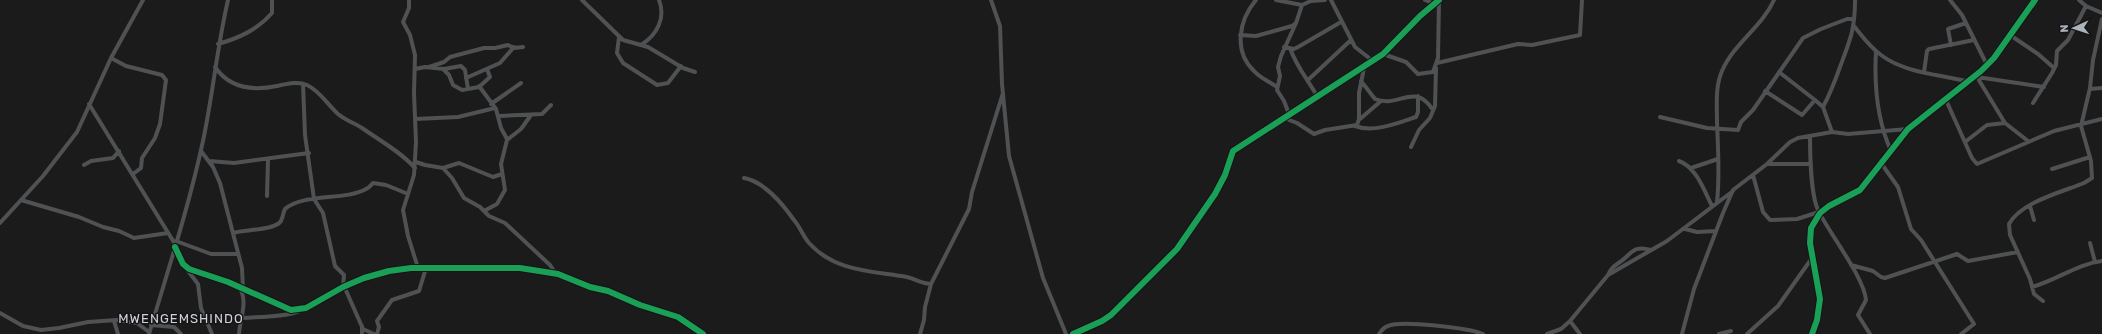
<svg xmlns="http://www.w3.org/2000/svg" width="2102" height="334" font-family="Rubik,sans-serif">
<rect width="100%" height="100%" fill="#1b1b1b"/>
<g fill="none" stroke-linecap="round" stroke-linejoin="round">
<path stroke="#4f5153" stroke-width="4" d="M 409,0 L 409,8 L 403,22 L 410,35 L 415,55 L 414,93 L 416,142 L 414,175 L 403,210 L 408,236 L 418,268
M 582,0 L 623,40 L 648,47 L 683,68 L 695,72
M 991,0 L 1000,26 L 1002,84 L 1009,156 L 1043,278 L 1066,334
M 1256,0 C 1239,20 1233,51 1254,71 C 1260,78 1270,82 1277,87
M 1276,0 L 1302,5
M 1331,0 L 1355,47 L 1373,61
M 1425,0 L 1435,4
M 1950,0 L 1962,15 L 1987,65
M 2079,0 L 2086,6 L 2102,13
M 1854,26 C 1862,36 1870,47 1881,55 C 1906,74 1941,74 1970,82
M 1240,35 L 1256,36 L 1292,26 L 1296,23 L 1302,5 L 1311,1 L 1325,0
M 2010,35 L 2038,54 L 2054,68
M 619,37 L 617,53 L 623,63 L 654,83 L 657,85 L 668,83 L 681,66
M 218,44 C 239,38 257,30 272,13 L 272,0
M 641,45 C 657,35 666,18 659,0
M 1951,45 L 1948,29 L 1966,23
M 1284,47 L 1294,49 L 1298,47 L 1341,22
M 1290,48 C 1296,66 1308,80 1317,96
M 1876,51 C 1874,85 1877,120 1891,151
M 1383,54 L 1406,62 L 1418,74 L 1433,72 L 1438,58 L 1439,0
M 111,58 L 126,66 L 162,75 L 166,80 L 160,124 L 155,138 L 142,158 L 141,168 L 133,174
M 1437,63 L 1518,44 L 1532,45 L 1580,35 L 1582,0
M 215,67 C 230,89 253,91 277,86 C 287,84 298,81 307,85 C 320,91 328,105 338,114 C 345,120 354,123 362,128 C 379,140 401,152 415,168
M 429,67 L 444,62 L 450,57 L 484,48 L 495,48 L 508,45 L 514,48 L 523,47
M 415,69 L 425,67 L 444,69 L 461,66 L 465,70 L 468,89
M 443,69 L 449,75 L 453,85 L 462,90 L 479,87 L 490,77 L 487,69
M 1779,72 L 1815,100
M 1924,72 L 1927,51 L 1929,49 L 1974,40
M 1977,77 L 2005,123 L 2028,141
M 1977,77 L 2044,87
M 466,78 L 500,63 L 514,47
M 1308,80 L 1351,40
M 1361,81 L 1375,99 C 1399,109 1414,81 1433,110
M 303,84 L 305,135 L 314,199 L 323,213 L 335,266 L 344,275 L 343,287
M 479,86 L 496,109 L 501,128 L 507,139
M 2090,89 L 2102,88
M 1765,91 L 1802,115 L 1815,100 L 1823,107 L 1832,132
M 1946,100 L 1972,158 L 1977,164 L 2054,131 L 2102,119
M 2033,103 L 2052,73 L 2056,65 L 2057,51 L 2068,40 L 2086,6
M 89,104 L 175,244
M 491,104 L 521,83
M 1823,107 C 1830,94 1835,81 1840,67 C 1850,40 1855,30 1855,0
M 1289,114 L 1284,101 L 1277,90 L 1280,76 L 1278,67 L 1281,56 L 1296,23
M 499,116 L 542,114 L 551,105
M 1660,117 L 1707,128 L 1738,130 L 1741,122 L 1753,110 L 1803,38 L 1821,29 L 1847,19 L 1854,19
M 1284,118 L 1297,123 L 1314,134 L 1325,130 L 1357,125 L 1359,119 L 1359,93 L 1364,68
M 415,119 L 458,117 L 495,108
M 1360,119 L 1381,101
M 1355,126 C 1374,133 1398,123 1416,117 L 1418,112 L 1418,96
M 1810,137 C 1810,154 1811,195 1818,210 C 1829,233 1864,277 1866,300 L 1858,315 L 1870,334
M 1965,142 L 1987,125 L 2005,123
M 1411,147 L 1419,130 L 1430,118 L 1435,106 L 1436,68
M 201,151 L 213,167 L 220,183 L 242,268 L 243,289
M 209,161 L 234,163 L 309,153
M 1679,161 C 1696,167 1704,190 1712,206
M 416,162 L 425,165 L 443,168 L 452,178 L 464,198 L 480,207 L 489,216 L 505,223 L 550,265 L 556,274
M 1881,163 L 1898,187 L 1911,229 L 1921,240 L 1974,324 L 1961,334
M 1767,164 L 1810,164
M 84,165 L 91,161 L 113,158 L 119,151
M 443,168 L 459,163 L 493,177 L 502,174
M 1691,168 L 1718,159
M 2052,169 L 2090,157
M 1753,175 L 1763,212 L 1770,220 L 1797,219 L 1819,212
M 744,178 C 765,182 782,203 794,220 C 800,227 803,236 809,243 C 835,272 873,271 907,277 C 915,279 923,284 931,284 L 969,209 L 972,192 L 1003,93
M 267,196 L 268,160
M 21,200 L 79,217 L 103,227 L 119,231 L 134,238 L 168,233
M 1717,202 C 1720,176 1718,149 1717,122 C 1717,105 1715,87 1722,71 C 1734,43 1762,27 1774,0
M 2030,206 L 2034,220
M 484,211 L 497,204 L 505,190 L 501,164 L 507,140 L 521,129 L 531,115
M 0,223 L 43,176 L 77,132 L 111,58 L 143,0
M 1685,229 L 1697,232 L 1716,231
M 233,233 C 245,229 274,231 281,221 C 283,217 283,213 285,209 C 303,193 345,201 366,189 C 369,188 371,185 373,183 L 386,185 L 408,194
M 176,241 L 211,254 L 237,254
M 2090,243 L 2095,262
M 175,247 L 183,264 L 189,269 L 228,282 L 291,310 L 306,308 L 343,287 L 364,278 L 389,271 L 411,268 L 520,268 L 558,274 L 590,287 L 608,291 L 640,305 L 678,317 L 703,334
M 1851,265 L 1873,271 L 1881,277 L 1885,278 L 1957,254 L 1968,261 L 2018,252
M 185,267 L 198,284 L 201,308 L 212,334
M 1608,275 C 1611,268 1614,266 1620,262 C 1633,253 1632,245 1651,250
M 344,286 L 363,329 L 374,334
M 2032,287 C 2057,280 2077,264 2102,261
M 2043,301 L 2034,294 L 2030,279 L 2010,235 L 2009,224 C 2021,202 2062,192 2084,183 L 2092,178 L 2091,161 L 2081,126 L 2090,88 L 2093,60 L 2102,19
M 0,313 L 23,326 L 41,330 L 59,328 L 88,322 L 117,320 L 137,323 L 149,332
M 241,318 C 255,317 292,317 301,310
M 114,321 L 118,334
M 1570,321 L 1580,334
M 151,325 L 174,327 L 181,334
M 149,334 C 168,270 189,206 203,141 C 213,94 217,47 228,0
M 239,334 C 240,318 248,303 240,288
M 362,334 L 362,326
M 377,334 L 379,327 L 377,321 L 392,300 L 419,291 L 426,268
M 920,334 L 924,320 L 925,307 L 931,284
M 1073,334 L 1102,321 L 1111,315 L 1177,249 L 1215,194 L 1225,175 L 1233,151 L 1383,54 L 1420,16 L 1439,0
M 1379,334 C 1381,331 1384,327 1388,326 C 1401,320 1469,328 1483,334
M 1547,334 L 1561,329 L 1570,321 L 1608,275 L 1667,241 L 1733,191
M 1682,334 L 1694,289 L 1723,213 L 1733,190 L 1767,164 L 1790,142 L 1798,138 L 1832,132 L 1848,134 L 1908,129
M 1719,334 L 1731,331
M 1747,334 L 1778,306 L 1812,258
M 1812,334 L 1817,320 L 1820,299 L 1810,243 L 1811,228 L 1820,213 L 1829,206 L 1860,190 L 1908,129 L 1981,71 L 1994,58 L 2035,0"/>
<g stroke="#151517" stroke-width="8">
<path id="cycleway" d="M 175,247 L 183,264 L 189,269 L 228,282 L 291,310 L 306,308 L 343,287 L 364,278 L 389,271 L 411,268 L 520,268 L 558,274 L 590,287 L 608,291 L 640,305 L 678,317 L 703,334
M 1073,334 L 1102,321 L 1111,315 L 1177,249 L 1215,194 L 1225,175 L 1233,151 L 1383,54 L 1420,16 L 1439,0
M 1812,334 L 1817,320 L 1820,299 L 1810,243 L 1811,228 L 1820,213 L 1829,206 L 1860,190 L 1908,129 L 1981,71 L 1994,58 L 2035,0"/>
</g>
<use href="#cycleway" stroke="#1a9f57" stroke-width="6"/>
</g>
<g text-anchor="middle" dominant-baseline="central" stroke-width="3" stroke-linejoin="round" paint-order="stroke">
<g font-size="13" letter-spacing="1" fill="#ced1d6" stroke="#151517">
<text x="181" y="318">MWENGEMSHINDO</text>
</g>
</g>
<g transform="translate(2074 28) rotate(267)" stroke="#151517" stroke-width="3" paint-order="stroke">
<path d="M0-3L7 15L0 10L-7 15Z" fill="#adb3ba"/>
<text y="-6" font-size="11" font-weight="bold" text-anchor="middle" fill="#adb3ba">N</text>
</g>
</svg>
